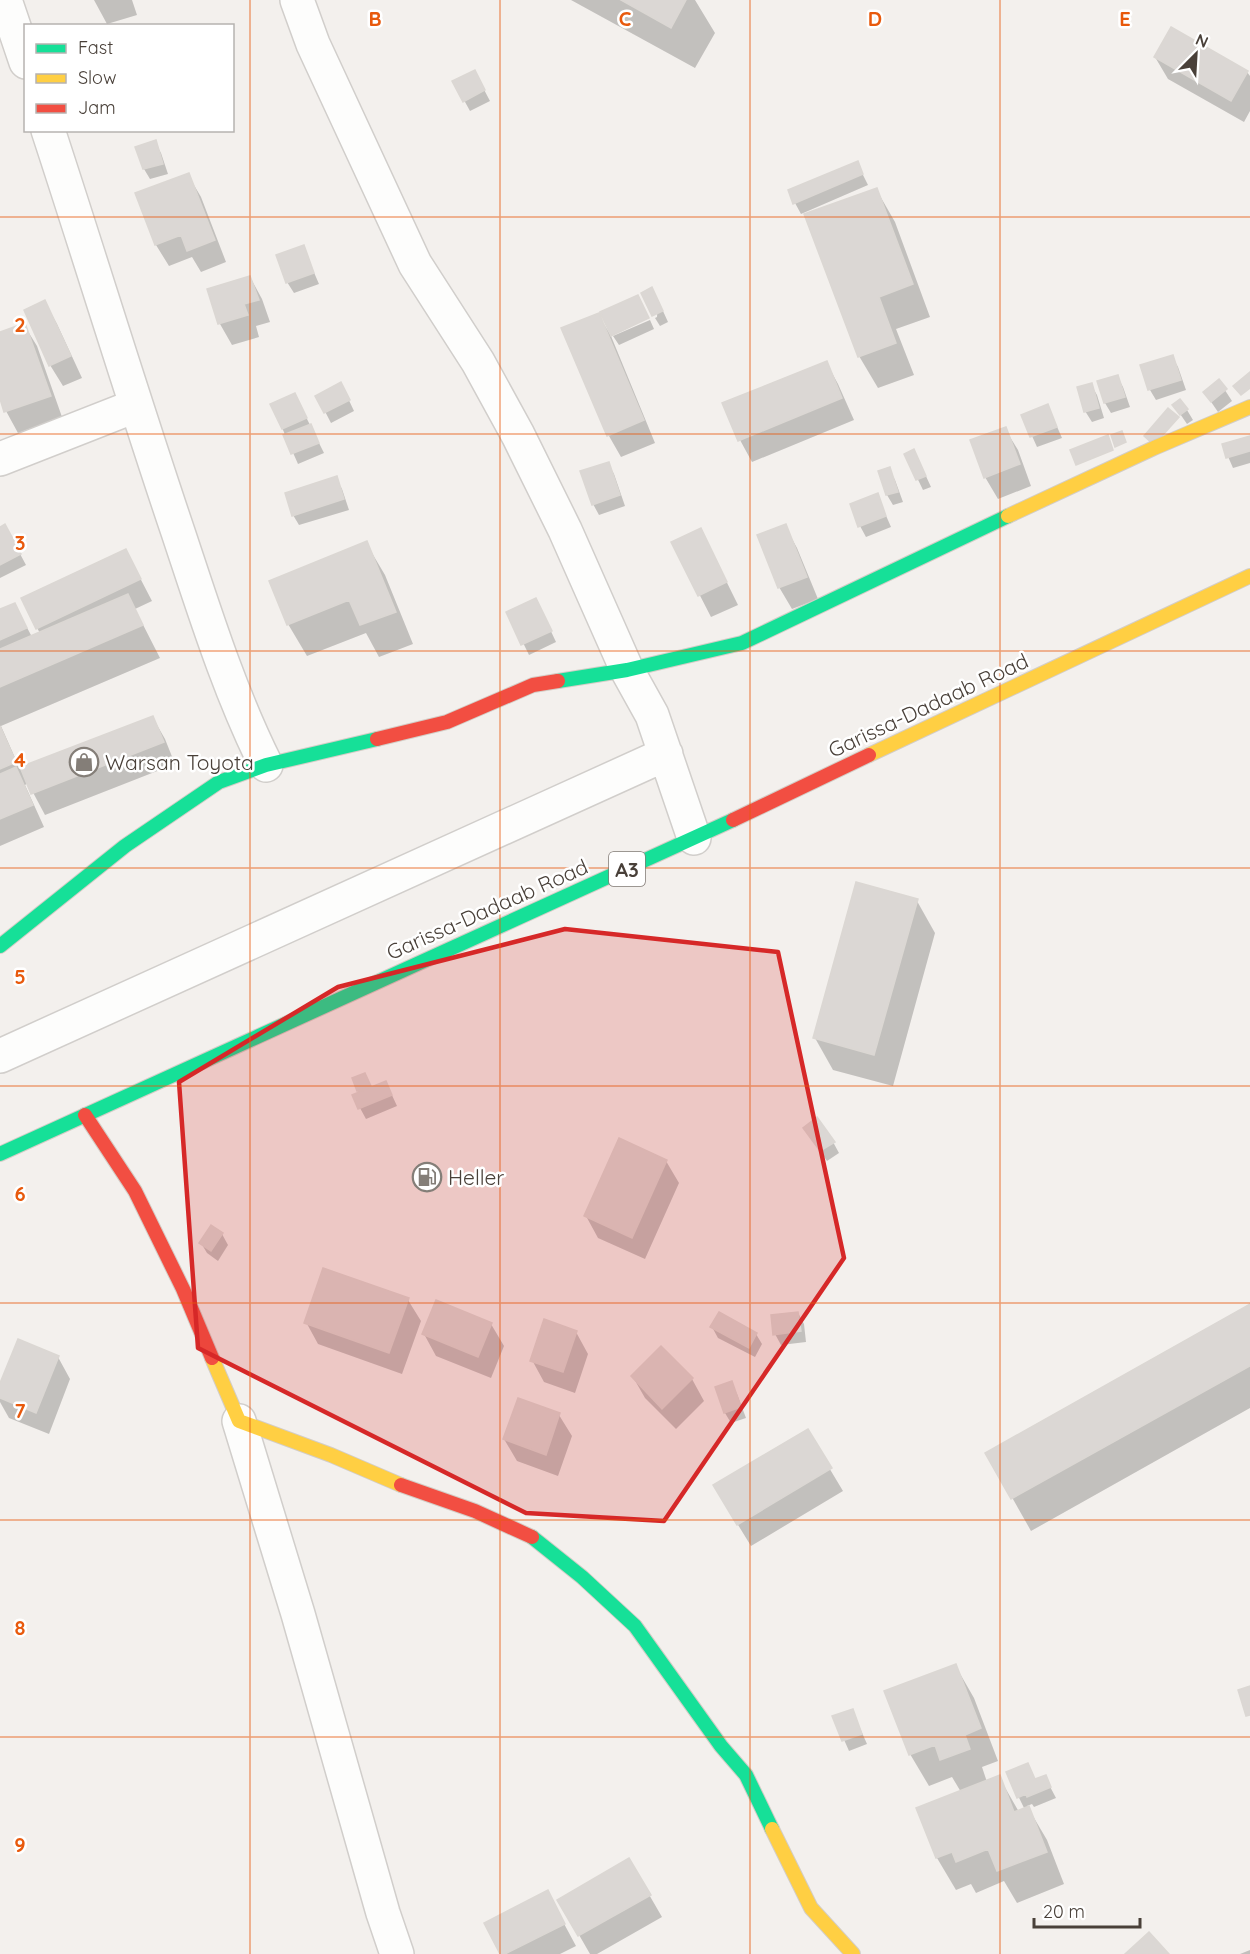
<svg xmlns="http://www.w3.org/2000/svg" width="1250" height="1954" font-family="Quicksand,sans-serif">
<rect width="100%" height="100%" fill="#f3f0ed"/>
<path fill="#0003" d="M 94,0 L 132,0 L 137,15 L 107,24 Z
M 571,0 L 695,0 L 715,33 L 695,68 Z
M 1155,57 L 1247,72 L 1250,76 L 1250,111 L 1244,122 L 1168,79 Z
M 454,82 L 480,82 L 490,101 L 470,111 Z
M 155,142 L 161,153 L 168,174 L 150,179 L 144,169 L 137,148 Z
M 857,163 L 868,185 L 801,214 L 795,203 Z
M 188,175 L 201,197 L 226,262 L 201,272 L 192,257 L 169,266 L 156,245 L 137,194 Z
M 876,189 L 895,222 L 930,317 L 896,329 L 914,375 L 878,388 L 859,356 Z
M 303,247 L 319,284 L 294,293 L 287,282 Z
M 250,277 L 262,299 L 270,322 L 256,326 L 259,337 L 232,345 L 220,324 L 209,290 Z
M 658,300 L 668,322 L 660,326 L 655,318 L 657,317 Z
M 45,302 L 57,324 L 82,378 L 63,386 L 50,365 Z
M 598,314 L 611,336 L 655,443 L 621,457 L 609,436 L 563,329 Z
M 650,320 L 654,329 L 619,345 L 613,336 Z
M 24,325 L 37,346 L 62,417 L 18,433 L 6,411 L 0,395 L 0,333 Z
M 1172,356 L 1178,367 L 1186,390 L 1156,400 L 1150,390 L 1142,366 Z
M 826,362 L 838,384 L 854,420 L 752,462 L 740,440 L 724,404 Z
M 1117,376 L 1123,387 L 1130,407 L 1111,413 L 1105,403 Z
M 1219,381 L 1232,401 L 1218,412 L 1205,393 Z
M 1091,385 L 1097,395 L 1104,418 L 1092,422 L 1085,411 Z
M 346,394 L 354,411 L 331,423 L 317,396 Z
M 272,405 L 300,405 L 324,453 L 298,464 Z
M 1174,405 L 1187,410 L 1193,420 L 1187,424 Z
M 1048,406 L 1062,438 L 1037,447 L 1023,416 Z
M 1005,429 L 1018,450 L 1031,486 L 998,499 L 985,477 Z
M 1250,437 L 1250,463 L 1233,468 L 1223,445 Z
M 906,455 L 919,461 L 931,487 L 923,490 Z
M 608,463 L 614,474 L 625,506 L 599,515 L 593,504 Z
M 889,469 L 895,480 L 903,502 L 893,505 L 887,495 L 880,472 Z
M 336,478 L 342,489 L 349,510 L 299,525 L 293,515 Z
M 877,495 L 891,527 L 866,537 L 860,526 Z
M 785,526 L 797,548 L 818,599 L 792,609 L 779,587 Z
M 0,529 L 11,537 L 26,565 L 0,578 Z
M 701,530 L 738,605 L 711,617 L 673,543 Z
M 366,543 L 385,575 L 413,644 L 379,657 L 366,633 L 307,656 L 288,624 Z
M 126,551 L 152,601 L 135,609 L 160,658 L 1,726 L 20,769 L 153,718 L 165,739 L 175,764 L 45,815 L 28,783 L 25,785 L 44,827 L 0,846 L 0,611 L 15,605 L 32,637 L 40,633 L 37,628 Z
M 541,610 L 556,642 L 529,655 L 508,612 Z
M 917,901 L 935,933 L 893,1086 L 833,1070 L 815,1038 Z
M 365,1075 L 372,1088 L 391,1093 L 397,1106 L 366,1119 L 360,1108 L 359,1093 L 354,1079 Z
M 811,1138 L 833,1142 L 839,1153 L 827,1161 Z
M 666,1161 L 679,1183 L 645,1259 L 598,1238 L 586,1216 Z
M 222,1234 L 228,1245 L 218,1261 L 207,1253 L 201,1243 Z
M 408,1300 L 421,1321 L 402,1374 L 318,1344 L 306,1322 Z
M 1250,1305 L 1250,1408 L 1031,1531 L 987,1453 Z
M 798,1313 L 804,1324 L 806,1342 L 781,1345 L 775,1334 Z
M 491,1324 L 504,1346 L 491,1378 L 436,1356 L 424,1334 Z
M 712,1327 L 756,1334 L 762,1344 L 755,1357 L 718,1338 Z
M 576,1332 L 588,1354 L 575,1393 L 544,1382 L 532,1360 Z
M 58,1357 L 70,1379 L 49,1434 L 9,1418 L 0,1402 L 0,1387 Z
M 633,1377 L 692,1379 L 704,1401 L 676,1429 L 645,1398 Z
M 731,1383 L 737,1394 L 746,1418 L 731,1423 L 725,1413 L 717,1388 Z
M 559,1415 L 572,1436 L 558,1476 L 517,1461 L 504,1439 Z
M 807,1431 L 843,1491 L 751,1546 L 727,1507 Z
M 955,1665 L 974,1698 L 998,1761 L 982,1767 L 987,1782 L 999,1777 L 1019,1812 L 1025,1810 L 1007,1773 L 1036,1781 L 1045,1777 L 1056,1798 L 1034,1807 L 1032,1804 L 1027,1806 L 1047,1840 L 1064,1884 L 1017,1903 L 1004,1881 L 976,1893 L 971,1884 L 956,1890 L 937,1858 L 918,1809 L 961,1792 L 952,1777 L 929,1786 L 910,1754 Z
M 852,1710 L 867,1744 L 849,1751 L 834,1717 Z
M 629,1860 L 662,1917 L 597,1954 L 590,1954 L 559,1900 Z
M 547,1892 L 576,1946 L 560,1954 L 502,1954 Z
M 1250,1950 L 1250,1954 L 1240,1954 Z"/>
<path fill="#dbd7d4" stroke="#dbd7d3" stroke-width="1.5" d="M 621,0 L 686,0 L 671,28 Z
M 1171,27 L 1248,71 L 1231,101 L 1154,57 Z
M 475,70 L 485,90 L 463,102 L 452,81 Z
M 156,140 L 163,164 L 143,169 L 135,147 Z
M 858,161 L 863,174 L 793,204 L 788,190 Z
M 189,173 L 215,240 L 187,251 L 181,235 L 155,245 L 135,193 Z
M 877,188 L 913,284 L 879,297 L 896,343 L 858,357 L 804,214 Z
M 304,245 L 314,273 L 286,283 L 276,255 Z
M 250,276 L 259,300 L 244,304 L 248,315 L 218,324 L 207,289 Z
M 652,287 L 663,311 L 652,316 L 641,293 Z
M 638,295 L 649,318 L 611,336 L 600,312 Z
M 45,300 L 71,356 L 49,366 L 24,310 Z
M 599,313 L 644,420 L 607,436 L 561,328 Z
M 25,323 L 51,396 L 4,412 L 0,399 L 0,332 Z
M 1173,355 L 1181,380 L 1148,390 L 1140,365 Z
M 827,361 L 842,398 L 738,441 L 722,403 Z
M 1250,372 L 1250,388 L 1241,395 L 1233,386 Z
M 1118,375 L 1125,397 L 1104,403 L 1097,381 Z
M 1219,379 L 1227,389 L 1211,402 L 1203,392 Z
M 341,382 L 350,400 L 324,413 L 315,396 Z
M 1092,383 L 1099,408 L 1084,412 L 1077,387 Z
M 295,393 L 307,418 L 282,429 L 270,404 Z
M 1180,399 L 1188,409 L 1180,415 L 1172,405 Z
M 1048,404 L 1057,427 L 1030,437 L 1021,415 Z
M 1168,408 L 1179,417 L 1154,445 L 1144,436 Z
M 311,424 L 319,443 L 291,454 L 283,435 Z
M 1006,427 L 1020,464 L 984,478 L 970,440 Z
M 1122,431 L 1126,442 L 1115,447 L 1111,435 Z
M 1108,435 L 1113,450 L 1076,465 L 1070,450 Z
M 1250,436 L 1250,451 L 1226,458 L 1222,444 Z
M 914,449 L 926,476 L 916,480 L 904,454 Z
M 609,462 L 620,495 L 592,505 L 580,471 Z
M 890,467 L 898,492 L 886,495 L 878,471 Z
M 337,476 L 344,499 L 292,516 L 285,493 Z
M 878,493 L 886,516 L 858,527 L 850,504 Z
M 5,524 L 21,554 L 0,565 L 0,527 Z
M 786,524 L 807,577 L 778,588 L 757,535 Z
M 701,528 L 727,582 L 698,596 L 671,542 Z
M 367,541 L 396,612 L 360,625 L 349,600 L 287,625 L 269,581 Z
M 126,549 L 141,579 L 36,629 L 21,598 Z
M 128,594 L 143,625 L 0,687 L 0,649 Z
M 536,598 L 552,631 L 521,645 L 506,612 Z
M 15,603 L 27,628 L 0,640 L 0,609 Z
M 153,716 L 164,742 L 31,794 L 20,767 Z
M 0,726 L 16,762 L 0,769 Z
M 16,767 L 33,805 L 0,819 L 0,774 Z
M 856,882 L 918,899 L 874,1055 L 813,1038 Z
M 365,1073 L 371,1086 L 357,1091 L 352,1078 Z
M 386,1081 L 392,1095 L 358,1109 L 352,1095 Z
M 817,1117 L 835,1142 L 820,1151 L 803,1128 Z
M 619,1138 L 667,1160 L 632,1238 L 584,1216 Z
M 211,1225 L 223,1233 L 211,1251 L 199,1243 Z
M 323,1268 L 409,1298 L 389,1353 L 304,1323 Z
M 436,1300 L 492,1323 L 478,1357 L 422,1334 Z
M 1250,1304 L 1250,1366 L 1011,1499 L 985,1453 Z
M 719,1312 L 757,1333 L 749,1348 L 710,1327 Z
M 798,1312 L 801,1331 L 773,1335 L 771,1315 Z
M 544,1319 L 577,1331 L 563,1372 L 530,1361 Z
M 18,1339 L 59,1356 L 36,1413 L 0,1398 L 0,1383 Z
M 661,1346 L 693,1378 L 662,1409 L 631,1376 Z
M 732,1381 L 741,1407 L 724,1413 L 715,1387 Z
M 518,1398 L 560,1413 L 546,1455 L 503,1439 Z
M 808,1429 L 832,1468 L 737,1525 L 713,1485 Z
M 956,1664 L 981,1728 L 965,1735 L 970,1749 L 940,1760 L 935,1745 L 909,1755 L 884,1691 Z
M 1250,1686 L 1250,1715 L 1246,1716 L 1238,1690 Z
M 853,1709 L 862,1734 L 842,1741 L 832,1716 Z
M 1028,1763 L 1035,1779 L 1046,1775 L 1051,1787 L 1027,1797 L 1026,1794 L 1017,1798 L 1006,1772 Z
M 1000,1775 L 1014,1812 L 1029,1806 L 1047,1852 L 997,1871 L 988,1849 L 956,1862 L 952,1852 L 936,1858 L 916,1808 Z
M 629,1858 L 651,1895 L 578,1936 L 557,1900 Z
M 548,1890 L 565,1924 L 505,1954 L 500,1954 L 484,1923 Z
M 1149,1932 L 1169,1954 L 1125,1954 Z"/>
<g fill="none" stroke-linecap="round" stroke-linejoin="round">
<g stroke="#d1cecb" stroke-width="36">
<path id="street" d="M 5,0 L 26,62
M 297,0 L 313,44 L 415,264 L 478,362 L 518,435 L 565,530 L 627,670 L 652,715 L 694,838
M 48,130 C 92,264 133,399 178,532 C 204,610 229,691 266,765
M 0,459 L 135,406
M 0,1056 L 666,754
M 239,1421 L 298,1614 L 383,1913 L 397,1954"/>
</g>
<g stroke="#d3cdc6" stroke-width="16">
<path id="fast" d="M 558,681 L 627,670 L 742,643 L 1008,516
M 0,946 L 125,846 L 219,782 L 266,765 L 377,739
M 0,1154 L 733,820
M 532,1537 L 582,1577 L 635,1626 L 721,1746 L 746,1775 L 772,1829"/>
</g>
<g stroke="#d3cdc6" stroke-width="16">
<path id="slow" d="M 1008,516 L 1154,448 L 1250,407
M 869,755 L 1250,576
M 212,1358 L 239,1421 L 331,1455 L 401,1485
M 772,1829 L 811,1908 L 853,1954"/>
</g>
<g stroke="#d3cdc6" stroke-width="16">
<path id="jam" d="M 377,739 L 447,722 L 533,685 L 558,681
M 733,820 L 869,755
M 85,1115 L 135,1191 L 183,1289 L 212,1358
M 401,1485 L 475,1511 L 532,1537"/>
</g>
<use href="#street" stroke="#fdfdfc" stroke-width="33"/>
<use href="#fast" stroke="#16e098" stroke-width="14"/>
<use href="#slow" stroke="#ffcf43" stroke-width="14"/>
<use href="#jam" stroke="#f24e42" stroke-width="14"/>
</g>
<path fill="#d62828" fill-opacity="0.2" stroke="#d62828" stroke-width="4.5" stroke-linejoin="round" d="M 565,929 L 778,952 L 844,1258 L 664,1521 L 526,1513 L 198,1348 L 179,1082 L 338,987 Z"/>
<path fill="none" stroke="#e8590c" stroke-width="1.5" stroke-opacity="0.55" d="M 250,0 L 250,1954M 500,0 L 500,1954M 750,0 L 750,1954M 1000,0 L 1000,1954M 0,217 L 1250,217M 0,434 L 1250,434M 0,651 L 1250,651M 0,868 L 1250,868M 0,1086 L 1250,1086M 0,1303 L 1250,1303M 0,1520 L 1250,1520M 0,1737 L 1250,1737"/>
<defs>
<g id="shop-ring" transform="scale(1.5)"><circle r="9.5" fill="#fff" stroke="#847e78" stroke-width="1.5"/><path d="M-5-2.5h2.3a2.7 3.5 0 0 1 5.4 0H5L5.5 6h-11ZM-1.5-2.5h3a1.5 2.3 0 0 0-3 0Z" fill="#847e78"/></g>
<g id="fuel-ring" transform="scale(1.5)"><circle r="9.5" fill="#fff" stroke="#847e78" stroke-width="1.5"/><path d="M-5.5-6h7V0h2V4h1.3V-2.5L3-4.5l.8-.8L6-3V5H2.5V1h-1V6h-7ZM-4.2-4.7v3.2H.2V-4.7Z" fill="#847e78"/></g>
</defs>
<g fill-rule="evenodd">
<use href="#shop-ring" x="84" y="762"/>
<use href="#fuel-ring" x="427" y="1177"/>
</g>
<g text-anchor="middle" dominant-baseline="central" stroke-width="5" stroke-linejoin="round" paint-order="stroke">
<rect fill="#fff" stroke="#807974" stroke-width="1.5" x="609" y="852" width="36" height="34" rx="4.5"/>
<g font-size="20" font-weight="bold" fill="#494039">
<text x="627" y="869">A3</text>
</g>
<g font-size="21" fill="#494039" stroke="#fff">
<text transform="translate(928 705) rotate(-25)">Garissa-Dadaab Road</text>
<text transform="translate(487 909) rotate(-24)">Garissa-Dadaab Road</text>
</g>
<g font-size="21" fill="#494039" stroke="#fff" text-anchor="start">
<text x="105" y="762">Warsan Toyota</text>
<text x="448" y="1177">Heller</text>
</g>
</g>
<g font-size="20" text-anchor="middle" font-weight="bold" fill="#e8590c" stroke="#fff" stroke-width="5" stroke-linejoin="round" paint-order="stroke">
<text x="375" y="26">B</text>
<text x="625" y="26">C</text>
<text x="875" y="26">D</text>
<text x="1125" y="26">E</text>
<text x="20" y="332">2</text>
<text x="20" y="550">3</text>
<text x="20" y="767">4</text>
<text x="20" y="984">5</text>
<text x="20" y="1201">6</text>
<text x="20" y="1418">7</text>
<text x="20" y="1635">8</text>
<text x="20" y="1852">9</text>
</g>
<rect x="24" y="24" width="210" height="108" fill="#ffffff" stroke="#b6b3b0" stroke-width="1.5"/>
<rect x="36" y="44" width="30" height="9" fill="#16e098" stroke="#b6b3b0" stroke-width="1.5"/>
<text x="78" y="54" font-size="18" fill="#494039">Fast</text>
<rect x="36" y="74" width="30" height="9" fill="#ffcf43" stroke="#b6b3b0" stroke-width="1.5"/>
<text x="78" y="84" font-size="18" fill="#494039">Slow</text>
<rect x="36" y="104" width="30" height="9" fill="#f24e42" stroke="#b6b3b0" stroke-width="1.5"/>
<text x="78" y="114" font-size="18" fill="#494039">Jam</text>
<g transform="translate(1196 54) rotate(24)" stroke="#ffffff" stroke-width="4.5" paint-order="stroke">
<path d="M0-4.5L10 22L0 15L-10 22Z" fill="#494039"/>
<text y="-9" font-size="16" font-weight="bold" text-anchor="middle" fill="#494039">N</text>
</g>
<path d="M1034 1918v9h106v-9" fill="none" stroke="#494039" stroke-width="3"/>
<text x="1043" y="1918" font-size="18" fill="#494039" stroke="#ffffff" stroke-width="4.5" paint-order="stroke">20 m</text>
</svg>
